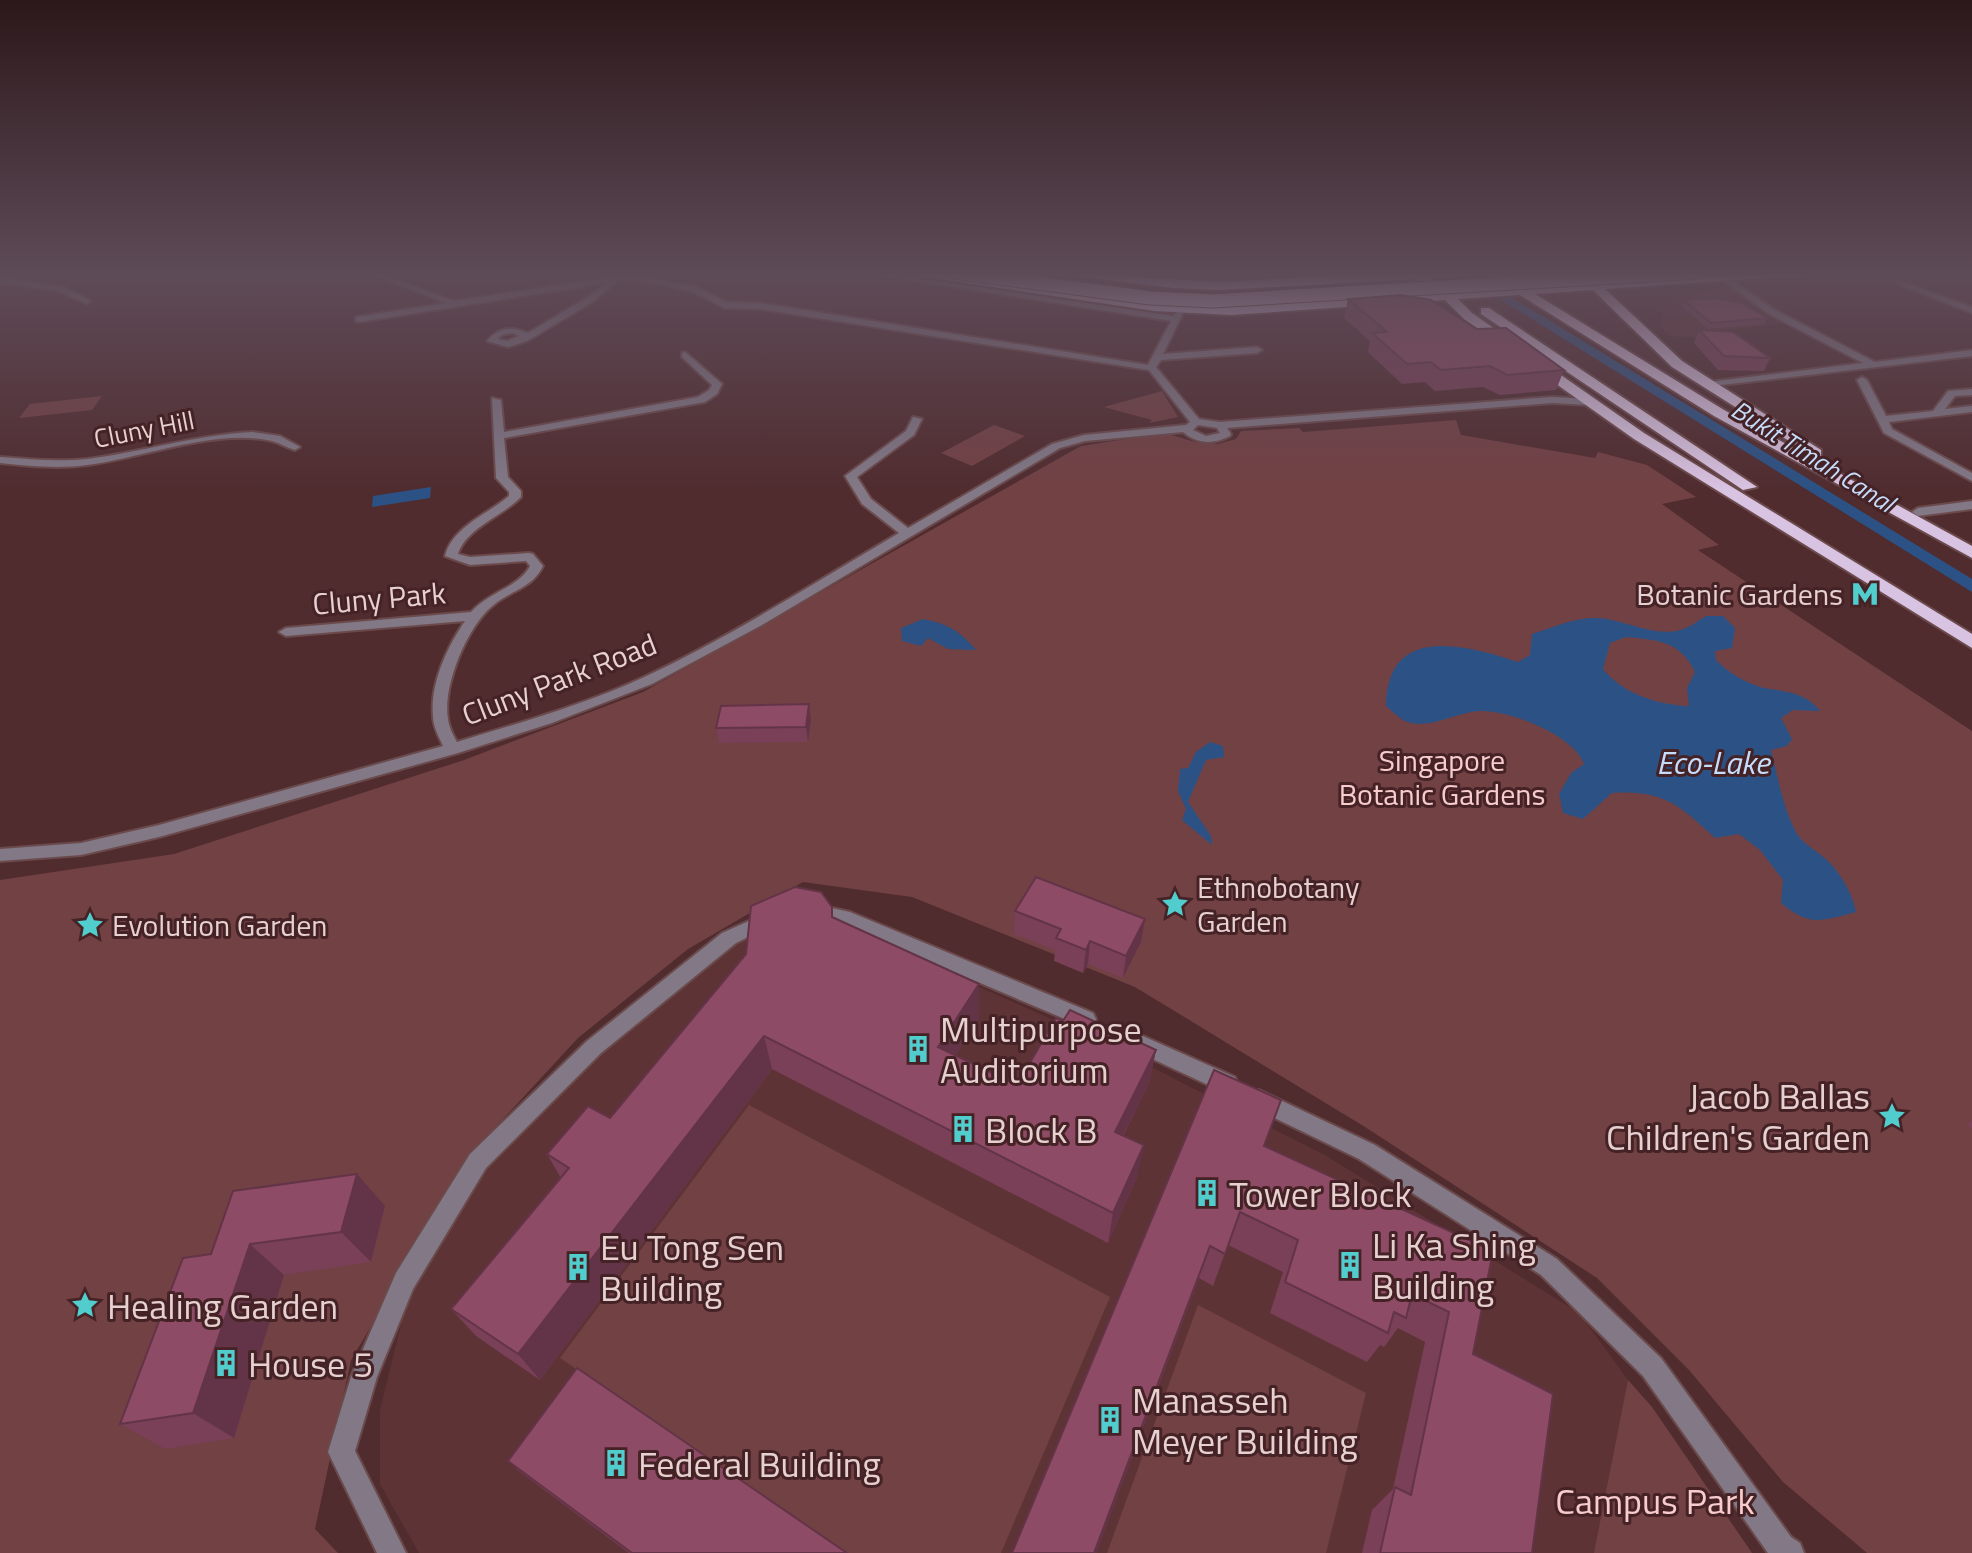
<svg xmlns="http://www.w3.org/2000/svg" width="1972" height="1553" font-family="'Titillium Web',sans-serif">
<rect width="100%" height="100%" fill="#502c2f"/>
<path fill="#5e3336" d="M 1743,285 L 1787,312 L 1774,314 L 1790,323 L 1725,331 L 1732,339 L 1670,336 L 1660,326 L 1663,307 L 1680,296 Z
M 824,918 L 1094,1038 L 1325,1155 L 1579,1313 L 1628,1380 L 1652,1407 L 1752,1553 L 419,1553 L 380,1484 L 380,1410 L 408,1296 L 487,1170 L 586,1066 L 742,937 Z"/>
<path fill="#724144" d="M 1162,391 L 1178,417 L 1149,423 L 1152,420 L 1104,407 Z
M 102,396 L 92,410 L 19,418 L 30,404 Z
M 1456,420 L 1461,435 L 1595,458 L 1598,452 L 1647,465 L 1696,497 L 1662,504 L 1719,545 L 1698,550 L 1972,731 L 1972,1553 L 1867,1553 L 1783,1482 L 1689,1370 L 1597,1278 L 1365,1127 L 1135,987 L 912,897 L 803,882 L 688,949 L 578,1038 L 479,1145 L 351,1360 L 315,1529 L 338,1553 L 0,1553 L 0,880 L 174,854 L 464,760 L 643,692 L 1081,446 L 1165,433 L 1195,442 L 1218,444 L 1236,439 L 1241,431 L 1299,428 L 1303,432 Z
M 994,425 L 1025,436 L 972,466 L 941,453 Z
M 749,1105 L 1110,1297 L 1001,1553 L 847,1553 L 560,1358 Z
M 1198,1305 L 1366,1393 L 1326,1553 L 1107,1553 Z
M 1628,1380 L 1652,1407 L 1752,1553 L 1594,1553 Z"/>
<path fill="#2c5285" fill-rule="evenodd" d="M 431,487 L 430,498 L 372,507 L 373,496 Z
M 1707,616 L 1723,616 L 1735,628 L 1732,648 L 1715,651 L 1716,660 C 1729,673 1745,683 1764,688 C 1786,692 1805,692 1820,711 L 1793,710 L 1781,718 L 1792,739 L 1787,746 L 1771,750 C 1778,777 1783,809 1797,834 C 1805,846 1821,853 1830,863 C 1842,876 1853,895 1856,912 C 1822,921 1809,927 1781,903 L 1783,880 L 1760,850 L 1739,834 L 1715,838 C 1678,804 1663,790 1612,793 L 1583,819 L 1563,813 L 1559,794 L 1571,773 L 1584,764 C 1574,735 1508,709 1478,711 C 1455,713 1426,731 1405,721 C 1399,718 1392,711 1386,706 C 1387,623 1466,645 1518,662 L 1530,655 L 1532,634 C 1552,628 1573,618 1593,618 C 1624,617 1656,641 1686,628 C 1694,625 1699,619 1707,616 ZM 1626,637 C 1658,640 1680,641 1695,672 L 1687,688 L 1689,706 C 1658,705 1623,694 1603,669 L 1610,643 Z
M 923,619 C 948,624 960,631 976,650 L 948,649 L 928,638 L 921,646 L 902,641 L 901,628 Z
M 1210,742 L 1223,746 L 1224,757 L 1206,760 L 1188,802 L 1211,836 L 1212,845 L 1182,820 L 1186,809 L 1178,791 L 1180,769 L 1188,768 L 1196,752 Z"/>
<g fill="none" stroke-linecap="round" stroke-linejoin="round">
<path fill="#2c5285" fill-rule="evenodd" d="M 1456,272 L 1470,272 L 1972,579 L 1972,592 Z"/>
<g stroke="#6b4a4c" stroke-width="4">
<path id="minor" d="M 365,272 L 376,272 L 454,301 L 638,273 L 641,276 L 697,287 L 727,302 L 761,303 L 1148,365 L 1171,321 L 857,272 L 876,272 L 1173,316 L 1180,308 L 1184,311 L 1163,354 L 1257,347 L 1262,350 L 1257,353 L 1161,360 L 1156,367 L 1199,419 L 1220,422 L 1552,397 L 1589,399 L 1594,402 L 1589,405 L 1552,403 L 1227,428 L 1231,434 L 1230,436 C 1213,445 1197,444 1183,432 L 1085,441 L 1060,448 L 762,625 L 652,684 L 552,723 L 458,753 L 159,837 L 81,855 L 0,861 L 0,849 L 81,843 L 159,825 L 443,746 C 439,737 433,727 433,716 C 430,684 447,647 465,621 L 286,636 L 279,632 L 286,628 L 471,612 C 489,592 519,587 530,566 L 526,561 L 470,565 L 445,556 C 452,527 488,514 509,496 L 509,492 L 496,478 L 492,398 L 501,400 L 504,432 L 698,397 L 709,390 L 712,385 L 682,357 L 682,353 L 685,352 L 722,384 L 717,394 L 705,402 L 504,438 L 508,477 L 521,491 L 521,497 C 503,516 466,528 458,554 L 470,557 L 529,553 L 533,554 L 543,566 C 533,587 513,590 496,603 C 469,622 442,685 448,719 C 449,727 453,735 457,742 C 519,723 583,705 642,678 C 731,637 815,582 899,533 L 862,504 L 845,476 L 906,431 L 913,417 L 922,419 L 914,435 L 857,477 L 871,499 L 908,528 L 1052,444 L 1084,435 L 1186,425 L 1190,422 L 1149,370 L 761,309 L 725,308 L 691,291 L 630,279 L 619,280 L 594,301 L 527,341 L 508,347 L 487,341 C 499,327 511,326 528,333 L 588,297 L 606,283 L 359,322 L 356,321 L 356,317 L 446,303 ZM 512,333 L 519,336 L 507,341 L 498,339 L 502,335 ZM 1198,425 L 1217,428 L 1220,433 L 1206,436 L 1193,430 Z
M 1725,275 L 1775,310 L 1875,362 L 1972,350 L 1972,356 L 1704,387 L 1704,383 L 1708,382 L 1863,363 L 1769,314 L 1722,280 L 1722,276 Z
M 0,277 L 64,287 L 91,301 L 87,304 L 59,291 L 0,283 Z
M 1897,280 L 1972,307 L 1972,313 L 1897,284 Z
M 1862,377 L 1867,380 L 1886,416 L 1933,411 L 1948,391 L 1972,389 L 1972,395 L 1955,396 L 1945,409 L 1972,406 L 1972,412 L 1889,422 L 1892,429 L 1972,473 L 1972,481 L 1884,433 L 1857,380 Z
M 252,432 L 280,436 L 300,447 L 295,450 C 287,448 280,443 272,441 C 215,428 144,458 87,465 C 58,469 29,466 0,463 L 0,457 C 29,459 58,462 87,459 C 142,452 195,435 252,432 Z
M 1972,501 L 1972,509 L 1918,516 L 1912,512 L 1918,508 Z
M 814,904 L 850,912 L 1093,1013 L 1096,1019 L 1093,1025 L 1086,1027 L 1079,1025 L 841,924 L 808,916 L 805,911 L 808,906 Z
M 769,912 L 775,914 L 778,919 L 775,924 L 736,943 L 601,1053 L 486,1168 L 413,1289 L 377,1377 L 355,1451 L 406,1553 L 377,1553 L 328,1452 L 351,1377 L 396,1273 L 470,1154 L 587,1041 L 722,933 Z
M 1136,1033 L 1235,1077 L 1238,1084 L 1235,1091 L 1228,1093 L 1221,1091 L 1129,1048 L 1126,1042 L 1129,1036 Z
M 1259,1090 L 1375,1145 L 1557,1259 L 1661,1358 L 1791,1537 L 1800,1543 L 1804,1553 L 1768,1553 L 1643,1376 L 1541,1275 L 1359,1159 L 1252,1107 L 1249,1100 L 1252,1093 Z"/>
</g>
<g stroke="#6b4a4c" stroke-width="4">
<path id="trunk" d="M 891,272 L 921,272 L 1155,303 L 1231,307 L 1437,294 L 1416,279 L 1220,290 L 1173,288 L 1048,272 L 1220,282 L 1408,272 L 1480,272 L 1474,275 L 1430,278 L 1451,293 L 1510,289 L 1485,272 L 1499,272 L 1525,288 L 1586,284 L 1584,281 L 1590,278 L 1599,283 L 1816,272 L 1810,275 L 1605,289 L 1682,361 L 1821,450 L 1821,456 L 1816,458 L 1672,367 L 1593,290 L 1535,294 L 1724,410 L 1972,546 L 1972,558 L 1714,416 L 1520,295 L 1458,299 L 1472,313 L 1644,433 L 1972,634 L 1972,648 L 1634,439 L 1464,319 L 1445,300 L 1231,315 L 1155,311 Z
M 1481,308 L 1489,308 L 1757,487 L 1743,490 L 1481,314 Z"/>
</g>
<use href="#minor" fill="#827886" fill-rule="evenodd"/>
<use href="#trunk" fill="#d9c3e2" fill-rule="evenodd"/>
<g stroke="#6b4a4c" stroke-width="15" stroke-linecap="butt">
<path id="trunk-bridge" d="M 954,272 L 1150,298 L 1213,301 L 1699,272"/>
</g>
<use href="#trunk-bridge" stroke="#d9c3e2" stroke-width="13"/>
</g>
<path fill="#794057" d="M 1348,299 L 1477,329 L 1564,370 L 1556,390 L 1500,395 L 1483,387 L 1435,391 L 1425,382 L 1402,384 L 1368,352 L 1370,341 L 1344,318 Z
M 1684,300 L 1767,318 L 1764,324 L 1708,329 L 1682,306 Z
M 1699,330 L 1770,358 L 1764,371 L 1718,370 L 1694,343 Z
M 811,720 L 808,742 L 719,743 L 716,728 Z
M 1015,911 L 1141,942 L 1123,978 L 1088,964 L 1083,973 L 1054,961 L 1055,950 L 1014,934 Z
M 834,918 L 979,1018 L 955,1056 L 1017,1085 L 1063,1021 L 1156,1050 L 1149,1083 L 1123,1136 L 1137,1177 L 1108,1243 L 772,1069 L 540,1380 L 476,1336 L 451,1309 L 561,1178 L 547,1154 L 610,1118 Z
M 1972,1120 L 1972,1129 L 1967,1124 Z
M 1264,1146 L 1493,1251 L 1473,1354 L 1532,1553 L 1362,1553 L 1372,1510 L 1393,1489 L 1425,1342 L 1398,1328 L 1384,1347 L 1380,1345 L 1367,1362 L 1270,1313 L 1283,1272 L 1228,1245 L 1213,1286 L 1199,1278 L 1096,1553 L 1012,1553 Z
M 385,1206 L 371,1262 L 284,1275 L 234,1438 L 165,1449 L 120,1424 L 211,1254 Z
M 508,1461 L 847,1553 L 629,1553 L 519,1471 Z"/>
<path fill="#633447" d="M 809,704 L 811,720 L 808,742 L 806,727 Z
M 1145,919 L 1141,942 L 1123,978 L 1126,956 Z
M 1090,941 L 1088,964 L 1083,973 L 1086,950 Z
M 979,984 L 979,1018 L 940,1081 L 938,1047 Z
M 764,1036 L 772,1069 L 540,1380 L 518,1354 Z
M 1156,1050 L 1149,1083 L 1109,1163 L 1115,1132 Z
M 1144,1145 L 1137,1177 L 1108,1243 L 1113,1213 Z
M 357,1174 L 385,1206 L 371,1262 L 341,1232 Z
M 250,1244 L 284,1275 L 234,1438 L 193,1413 Z
M 1210,1246 L 1096,1553 L 1094,1553 Z"/>
<path fill="#8d4b65" stroke="#633447" stroke-width="2" d="M 1401,295 L 1431,300 L 1477,329 L 1506,328 L 1564,370 L 1507,375 L 1490,366 L 1441,370 L 1431,362 L 1407,364 L 1372,333 L 1387,332 L 1348,299 Z
M 1717,298 L 1742,303 L 1767,318 L 1711,323 L 1684,300 Z
M 1699,330 L 1733,332 L 1770,358 L 1724,356 Z
M 809,704 L 806,727 L 716,728 L 721,706 Z
M 1036,877 L 1145,919 L 1126,956 L 1090,941 L 1086,950 L 1056,938 L 1061,929 L 1015,911 Z
M 795,887 L 821,892 L 832,907 L 832,917 L 979,984 L 938,1047 L 1017,1085 L 1056,1018 L 1063,1021 L 1070,1010 L 1156,1050 L 1115,1132 L 1144,1145 L 1113,1213 L 764,1036 L 518,1354 L 451,1309 L 569,1168 L 547,1154 L 588,1106 L 610,1118 L 746,954 L 751,906 Z
M 1214,1070 L 1281,1100 L 1264,1146 L 1493,1251 L 1473,1354 L 1553,1394 L 1532,1553 L 1380,1553 L 1395,1487 L 1411,1495 L 1449,1312 L 1412,1294 L 1406,1318 L 1394,1312 L 1388,1333 L 1285,1282 L 1298,1240 L 1240,1212 L 1225,1254 L 1210,1246 L 1094,1553 L 1012,1553 Z
M 357,1174 L 341,1232 L 250,1244 L 193,1413 L 120,1424 L 183,1258 L 211,1254 L 233,1191 Z
M 577,1368 L 847,1553 L 632,1553 L 508,1461 Z"/>
<linearGradient id="sky" x2="0" y2="1"><stop stop-color="#2c181a"/><stop offset="0.56" stop-color="#5e4b58"/><stop offset="1" stop-color="#5e4b58" stop-opacity="0"/></linearGradient>
<rect width="1972" height="489" fill="url(#sky)"/>
<defs>
<g id="metro-bare" transform="scale(2.16)"><path d="M-5.5 5V-5H-3L0 0L3-5H5.5V5H3V-.5L0 4L-3-.5V5Z" fill="#52cdce" stroke="#452225" stroke-width="2.5" paint-order="stroke"/></g>
<g id="sight-bare" transform="scale(2.16)"><path d="M0-6L1.8-2.2L6-1.7L2.9 1.2L3.7 5.4L0 3.3L-3.7 5.4L-2.9 1.2L-6-1.7L-1.8-2.2Z" fill="#52cdce" stroke="#452225" stroke-width="2.5" paint-order="stroke"/></g>
<g id="building-bare" transform="scale(2.16)"><path d="M-4-6H4V6H1V3H-1V6H-4ZM-2.5-4.3h1.7v1.8h-1.7ZM.8-4.3h1.7v1.8H.8ZM-2.5-1h1.7V.8h-1.7ZM.8-1h1.7V.8H.8Z" fill="#52cdce" stroke="#452225" stroke-width="2.5" paint-order="stroke"/></g>
</defs>
<g fill-rule="evenodd">
<use href="#metro-bare" x="1865" y="594"/>
<use href="#sight-bare" x="1175" y="904"/>
<use href="#sight-bare" x="90" y="925"/>
<use href="#building-bare" x="918" y="1049"/>
<use href="#sight-bare" x="1892" y="1116"/>
<use href="#building-bare" x="963" y="1129"/>
<use href="#building-bare" x="1207" y="1193"/>
<use href="#building-bare" x="1350" y="1265"/>
<use href="#building-bare" x="578" y="1267"/>
<use href="#sight-bare" x="85" y="1305"/>
<use href="#building-bare" x="226" y="1363"/>
<use href="#building-bare" x="1110" y="1420"/>
<use href="#building-bare" x="616" y="1463"/>
</g>
<g text-anchor="middle" dominant-baseline="central" stroke-width="6" stroke-linejoin="round" paint-order="stroke">
<g font-size="26" fill="#e7d0d0" stroke="#452225">
<text transform="translate(144 429) rotate(-11)">Cluny Hill</text>
</g>
<g font-size="26" font-style="italic" fill="#c5dcfb" stroke="#452225">
<text transform="translate(1813 456) rotate(32)">Bukit Timah Canal</text>
</g>
<g font-size="30" fill="#e7d0d0" stroke="#452225" text-anchor="start">
<text x="1843" y="594" text-anchor="end">Botanic Gardens</text>
<text x="1197" y="887">Ethnobotany<tspan x="1197" dy="34">Garden</tspan></text>
<text x="112" y="925">Evolution Garden</text>
</g>
<g font-size="30" fill="#e7d0d0" stroke="#452225">
<text transform="translate(379 598) rotate(-5)">Cluny Park</text>
<text transform="translate(559 679) rotate(-21)">Cluny Park Road</text>
</g>
<g font-size="30" fill="#f8cccd" stroke="#452225">
<text x="1442" y="760">Singapore<tspan x="1442" dy="34">Botanic Gardens</tspan></text>
</g>
<g font-size="32" font-style="italic" fill="#c5dcfb" stroke="#452225">
<text x="1713" y="762">Eco-Lake</text>
</g>
<g font-size="36" fill="#e7d0d0" stroke="#452225" text-anchor="start">
<text x="940" y="1028">Multipurpose<tspan x="940" dy="41">Auditorium</tspan></text>
<text x="1870" y="1095" text-anchor="end">Jacob Ballas<tspan x="1870" dy="41">Children's Garden</tspan></text>
<text x="985" y="1129">Block B</text>
<text x="1229" y="1193">Tower Block</text>
<text x="1372" y="1244">Li Ka Shing<tspan x="1372" dy="41">Building</tspan></text>
<text x="600" y="1246">Eu Tong Sen<tspan x="600" dy="41">Building</tspan></text>
<text x="107" y="1305">Healing Garden</text>
<text x="248" y="1363">House 5</text>
<text x="1132" y="1399">Manasseh<tspan x="1132" dy="41">Meyer Building</tspan></text>
<text x="638" y="1463">Federal Building</text>
</g>
<g font-size="36" fill="#f8cccd" stroke="#452225">
<text x="1655" y="1500">Campus Park</text>
</g>
</g>
</svg>
